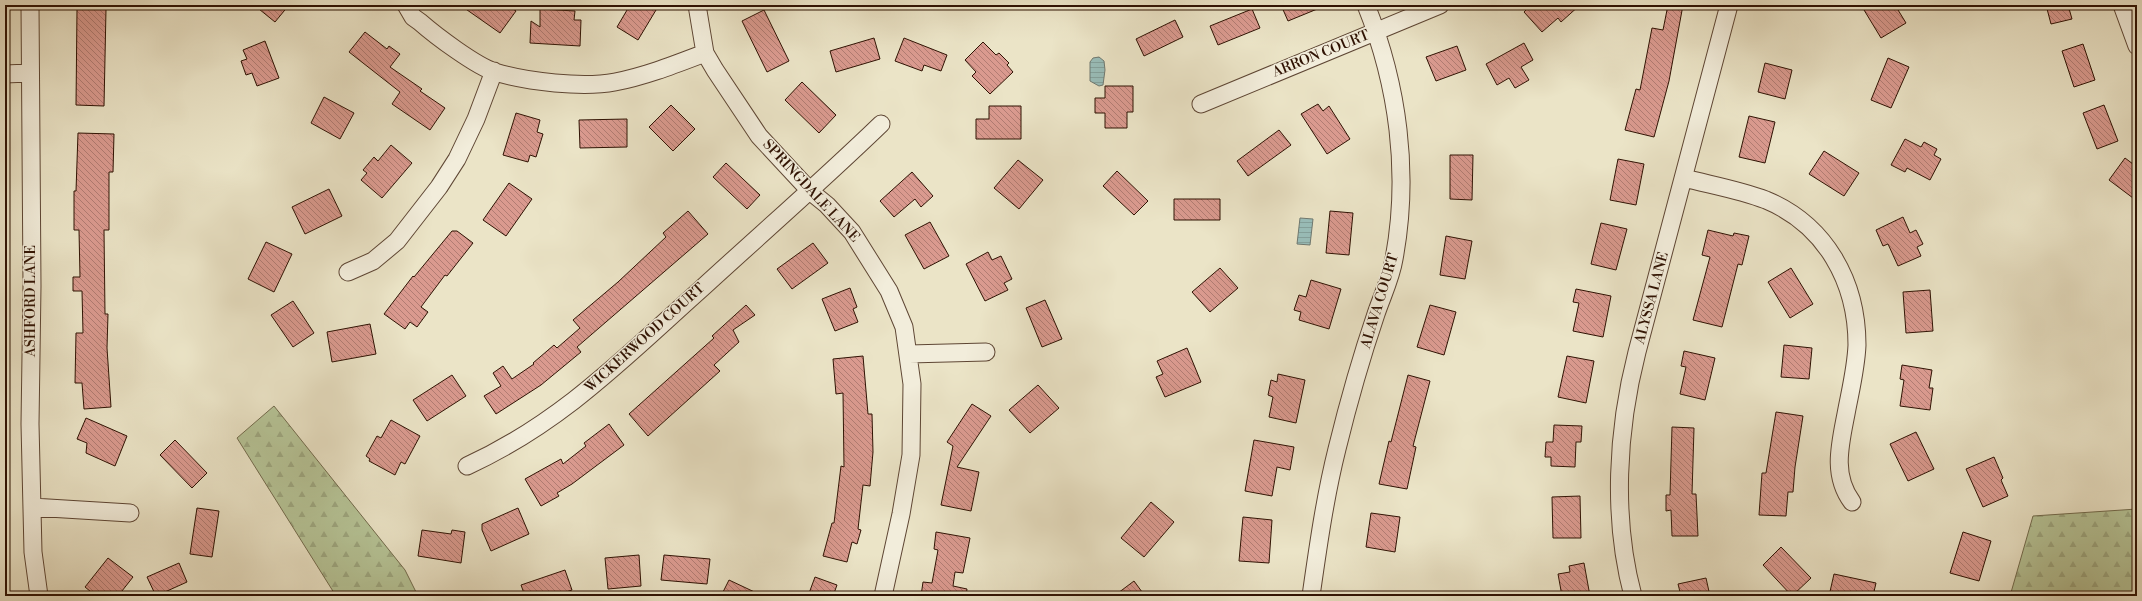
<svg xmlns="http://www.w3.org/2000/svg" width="2142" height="601" font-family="'Libre Bodoni',serif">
<defs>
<pattern id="forest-firs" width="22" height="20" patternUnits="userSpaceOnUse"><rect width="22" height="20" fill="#b6c497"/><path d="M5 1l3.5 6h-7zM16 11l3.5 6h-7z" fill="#9da780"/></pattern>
<pattern id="water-rules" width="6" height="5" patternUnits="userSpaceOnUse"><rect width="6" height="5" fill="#99beba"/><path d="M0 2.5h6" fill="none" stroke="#84a29e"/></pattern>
<pattern id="building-back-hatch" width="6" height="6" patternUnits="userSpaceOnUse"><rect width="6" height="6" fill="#da9a8f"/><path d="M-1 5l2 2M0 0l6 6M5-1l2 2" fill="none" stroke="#b17c73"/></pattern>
</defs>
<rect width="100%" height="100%" fill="#ebe4c7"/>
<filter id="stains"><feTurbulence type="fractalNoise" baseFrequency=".005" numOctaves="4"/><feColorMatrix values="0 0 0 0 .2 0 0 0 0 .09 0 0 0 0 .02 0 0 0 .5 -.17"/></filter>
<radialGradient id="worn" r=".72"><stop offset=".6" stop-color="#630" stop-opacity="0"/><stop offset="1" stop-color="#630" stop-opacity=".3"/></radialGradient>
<path fill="url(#forest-firs)" stroke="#726b4d" d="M 274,406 L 405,570 L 418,596 L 336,596 L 237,438 Z
M 2137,509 L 2137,596 L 2010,596 L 2033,516 Z"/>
<path fill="url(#water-rules)" stroke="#6f7971" d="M 1099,57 L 1104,61 L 1105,70 L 1103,85 L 1099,86 L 1090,81 L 1090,62 L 1093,58 Z
M 1300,218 L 1313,219 L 1310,245 L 1297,244 Z"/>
<path fill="url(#building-back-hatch)" stroke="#2f1203" d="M 254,5 L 289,5 L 275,22 Z
M 460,5 L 508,5 L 516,11 L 500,33 Z
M 630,5 L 659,5 L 638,40 L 617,27 Z
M 1281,5 L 1327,5 L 1288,21 Z
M 1531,5 L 1580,5 L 1561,22 L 1558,18 L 1542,32 L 1524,12 Z
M 1668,5 L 1683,5 L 1669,81 L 1654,137 L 1625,130 L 1636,89 L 1640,90 L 1652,28 L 1663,30 Z
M 1861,5 L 1895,5 L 1906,23 L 1881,38 Z
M 2046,5 L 2068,5 L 2072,19 L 2051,24 Z
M 77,9 L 106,9 L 104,106 L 76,105 Z
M 540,9 L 575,11 L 574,20 L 581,20 L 580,46 L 530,43 L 531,21 L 540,27 Z
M 1252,9 L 1260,28 L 1218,45 L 1210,26 Z
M 764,10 L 789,61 L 767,72 L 742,21 Z
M 1175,20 L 1183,37 L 1144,56 L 1136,39 Z
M 365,32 L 387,49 L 389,46 L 400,54 L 390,67 L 422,89 L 420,91 L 445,108 L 430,130 L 392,104 L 400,92 L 349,52 Z
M 874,38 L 880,59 L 836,72 L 830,51 Z
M 904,38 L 947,55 L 941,71 L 924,65 L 922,71 L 895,61 Z
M 265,41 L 279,78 L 257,86 L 252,73 L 246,75 L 241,61 L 247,59 L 243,50 Z
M 983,42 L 996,55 L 999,53 L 1009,63 L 1007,65 L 1013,72 L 990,94 L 972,76 L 976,72 L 965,60 Z
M 1524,43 L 1533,60 L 1521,67 L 1529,80 L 1515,88 L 1509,78 L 1497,85 L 1486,64 Z
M 2083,44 L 2095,80 L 2074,87 L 2062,51 Z
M 1457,46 L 1466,70 L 1436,81 L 1426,57 Z
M 1888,58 L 1909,67 L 1891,108 L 1871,100 Z
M 1765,63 L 1792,70 L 1785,99 L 1758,92 Z
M 802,82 L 836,115 L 819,133 L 785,100 Z
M 1105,86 L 1133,86 L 1133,112 L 1127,112 L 1127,128 L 1105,128 L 1105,113 L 1095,113 L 1095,98 L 1105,98 Z
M 324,97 L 354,113 L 340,139 L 311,123 Z
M 1318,104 L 1323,111 L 1329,106 L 1350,139 L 1327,154 L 1301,114 Z
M 671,105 L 695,129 L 673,151 L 649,127 Z
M 2104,105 L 2118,141 L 2097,149 L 2083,113 Z
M 989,106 L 1021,106 L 1021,139 L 976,139 L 976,119 L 989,119 Z
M 516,113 L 540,120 L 537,132 L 543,134 L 536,157 L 530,155 L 528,162 L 503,155 Z
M 1749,116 L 1775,122 L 1765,163 L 1739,157 Z
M 627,119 L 627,147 L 580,148 L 579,120 Z
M 1279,130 L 1291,145 L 1248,176 L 1237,161 Z
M 78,133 L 114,134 L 113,172 L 109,172 L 109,230 L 104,230 L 105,314 L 108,314 L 107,348 L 111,407 L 84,409 L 82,383 L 75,383 L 76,333 L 83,333 L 82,291 L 73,291 L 73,277 L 80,277 L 79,230 L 74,230 L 74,191 L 76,191 Z
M 1905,139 L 1921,147 L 1924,142 L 1937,149 L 1934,155 L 1941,159 L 1930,180 L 1907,168 L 1905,172 L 1891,165 Z
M 391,145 L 412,163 L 382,198 L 361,180 L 367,173 L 363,170 L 374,157 L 378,161 Z
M 1824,151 L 1859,173 L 1844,196 L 1809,174 Z
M 1450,155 L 1473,155 L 1472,200 L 1450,199 Z
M 2125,158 L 2137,167 L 2137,201 L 2109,180 Z
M 1618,159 L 1644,164 L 1636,205 L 1610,200 Z
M 1018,160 L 1043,180 L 1019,209 L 994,188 Z
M 726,163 L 760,195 L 747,209 L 713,177 Z
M 1117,171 L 1148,201 L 1134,215 L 1103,186 Z
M 912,172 L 933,196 L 921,207 L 915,199 L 894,217 L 880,201 Z
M 509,183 L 532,199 L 506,236 L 483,220 Z
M 329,189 L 342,216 L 305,234 L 292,207 Z
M 1174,199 L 1220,199 L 1220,220 L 1174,220 Z
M 688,211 L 708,234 L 577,347 L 581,352 L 541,385 L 496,414 L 484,396 L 501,386 L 493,373 L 503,366 L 512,379 L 534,364 L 533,363 L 554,345 L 557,348 L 580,328 L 573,320 L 618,282 L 666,237 L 663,233 Z
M 1330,211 L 1353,213 L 1349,255 L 1326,253 Z
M 1903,217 L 1910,233 L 1916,230 L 1923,244 L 1917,247 L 1921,256 L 1898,266 L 1888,244 L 1883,246 L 1876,230 Z
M 930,222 L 949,256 L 924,269 L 905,235 Z
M 1601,223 L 1627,229 L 1616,270 L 1591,264 Z
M 1708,230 L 1733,236 L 1734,233 L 1749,236 L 1742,265 L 1738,264 L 1722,327 L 1693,320 L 1710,257 L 1702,255 Z
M 452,231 L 457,231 L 473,243 L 447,276 L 445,275 L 421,307 L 428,312 L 417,327 L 410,322 L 405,329 L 384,314 L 413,276 L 414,277 Z
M 1446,236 L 1472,241 L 1465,279 L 1440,275 Z
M 266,242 L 292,254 L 274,292 L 248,279 Z
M 813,243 L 828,263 L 792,289 L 777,269 Z
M 988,252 L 992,260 L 1001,256 L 1012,279 L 1004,283 L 1008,290 L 985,301 L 966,264 Z
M 1220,268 L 1238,288 L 1210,312 L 1192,292 Z
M 1791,268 L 1813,304 L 1790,318 L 1768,282 Z
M 1311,280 L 1341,289 L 1329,329 L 1299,320 L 1301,312 L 1294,310 L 1299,295 L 1306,297 Z
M 850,288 L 857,307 L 853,309 L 858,322 L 835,331 L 822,299 Z
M 1576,289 L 1611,296 L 1603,337 L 1573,331 L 1579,303 L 1573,302 Z
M 1930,290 L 1933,331 L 1906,333 L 1903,292 Z
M 1045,300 L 1062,339 L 1042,347 L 1026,308 Z
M 293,301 L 314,333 L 293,347 L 271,315 Z
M 746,305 L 755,315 L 733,330 L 739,342 L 714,365 L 720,371 L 648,436 L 629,414 L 714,338 L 712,336 Z
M 1430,305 L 1456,312 L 1444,355 L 1417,347 Z
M 370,324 L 376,354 L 332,362 L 327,332 Z
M 1784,345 L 1812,348 L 1809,379 L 1781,377 Z
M 1187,348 L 1201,382 L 1165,397 L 1156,377 L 1163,374 L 1157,361 Z
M 1684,351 L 1715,358 L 1705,400 L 1680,394 L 1686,367 L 1681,366 Z
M 863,356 L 868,414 L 872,414 L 873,452 L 870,486 L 863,485 L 858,529 L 861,530 L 857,544 L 852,542 L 847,562 L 823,556 L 832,523 L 834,523 L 841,466 L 844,467 L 843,393 L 836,394 L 833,359 Z
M 1567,356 L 1594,361 L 1586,403 L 1558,397 Z
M 1902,365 L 1932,370 L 1929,388 L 1933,388 L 1930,410 L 1900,406 L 1904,380 L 1900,379 Z
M 1278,374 L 1305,380 L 1296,423 L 1269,417 L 1273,397 L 1268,395 L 1271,380 L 1277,382 Z
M 452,375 L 466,396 L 427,421 L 413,400 Z
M 1408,375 L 1430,381 L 1413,446 L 1416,447 L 1407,489 L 1379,484 L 1389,441 L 1391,442 Z
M 1038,385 L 1059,408 L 1030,433 L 1009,410 Z
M 972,404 L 991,416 L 957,467 L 979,472 L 971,511 L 941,505 L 953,446 L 947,442 Z
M 1776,412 L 1803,416 L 1795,467 L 1793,492 L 1788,492 L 1786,516 L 1759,515 L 1762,473 L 1766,473 Z
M 86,418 L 127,436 L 115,466 L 86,453 L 87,443 L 77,439 Z
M 391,420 L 420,436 L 405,464 L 401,462 L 395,475 L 369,461 L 370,459 L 366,456 L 377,436 L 381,438 Z
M 609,424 L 624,445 L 572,484 L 557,493 L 559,496 L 541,506 L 525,479 L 561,459 L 563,464 L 586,446 L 584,443 Z
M 1554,425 L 1582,426 L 1581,442 L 1576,442 L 1575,467 L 1551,466 L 1551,457 L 1545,457 L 1546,442 L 1553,442 Z
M 1672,427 L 1694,428 L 1692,494 L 1696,494 L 1698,536 L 1672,536 L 1671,510 L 1666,511 L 1666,495 L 1670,495 Z
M 1916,432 L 1934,469 L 1908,481 L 1890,444 Z
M 175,440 L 207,473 L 192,488 L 160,455 Z
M 1254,440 L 1294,447 L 1290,470 L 1277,467 L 1272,496 L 1245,491 Z
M 1994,457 L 2003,478 L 2001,480 L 2008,496 L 1983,507 L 1966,469 Z
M 1580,496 L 1581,538 L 1553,538 L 1552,497 Z
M 1151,502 L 1174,522 L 1144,557 L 1121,538 Z
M 197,508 L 219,511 L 212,557 L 190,554 Z
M 518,508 L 529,534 L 491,551 L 482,530 L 482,524 Z
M 1371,513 L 1400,517 L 1395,552 L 1366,547 Z
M 1243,517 L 1272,520 L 1269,563 L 1239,561 Z
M 422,530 L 451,534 L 452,530 L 465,532 L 461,563 L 418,556 Z
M 936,532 L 970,538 L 963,573 L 955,572 L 953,586 L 967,589 L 966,596 L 921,596 L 923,582 L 932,583 L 938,550 L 934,549 Z
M 1963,532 L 1991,541 L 1979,581 L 1950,573 Z
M 1781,547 L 1811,578 L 1792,596 L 1763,565 Z
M 639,555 L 641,586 L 608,589 L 605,558 Z
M 664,555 L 710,559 L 707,584 L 661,580 Z
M 108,558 L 133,577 L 118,596 L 96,596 L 85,587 Z
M 179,563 L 187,582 L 156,596 L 147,577 Z
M 1584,563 L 1590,596 L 1562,596 L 1558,574 L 1570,572 L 1569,566 Z
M 565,570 L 572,590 L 553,596 L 525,596 L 521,585 Z
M 1834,574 L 1876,583 L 1873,596 L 1829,596 Z
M 815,577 L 837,585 L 833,596 L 808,596 Z
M 1706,578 L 1710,596 L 1681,596 L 1678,584 Z
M 729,580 L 763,596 L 721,596 Z
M 1134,581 L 1145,596 L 1114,596 Z"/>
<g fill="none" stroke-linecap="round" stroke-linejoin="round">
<g stroke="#5e4634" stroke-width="19">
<path id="street" d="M 30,5 L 32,286 L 30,424 L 33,552 L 39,596
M 406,5 L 413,17 L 420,22 C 436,36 476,66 495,72 C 527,82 583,88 615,82 C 646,76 676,64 705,53
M 697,5 L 705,53 L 715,70 L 759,136 L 811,192 L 827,205 L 852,232 L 889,291 L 904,327 L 912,384 L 911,455 L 901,514 L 883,596
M 2122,5 L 2137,46
M 5,74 L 29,73
M 1201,104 L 1440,5
M 1684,178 C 1711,185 1740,190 1766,200 C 1826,225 1857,282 1857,345 C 1856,369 1850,392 1846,414 C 1840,445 1832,475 1852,502
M 348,272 L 373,261 L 397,241 L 439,187 L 457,159 L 476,119 L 494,71
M 909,354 L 986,352
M 467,466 C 561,423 624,358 700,290 C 761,234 822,181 881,124
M 32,507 L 130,513
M 1311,596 C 1318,547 1325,497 1337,449 C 1348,404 1361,358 1376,314 C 1382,296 1391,278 1394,259 C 1410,173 1398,85 1366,5
M 1633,596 C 1612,518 1617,430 1637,352 L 1729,5"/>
</g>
<use href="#street" stroke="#f2eddb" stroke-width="17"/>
</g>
<g text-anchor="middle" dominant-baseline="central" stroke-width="3" stroke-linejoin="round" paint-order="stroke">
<g font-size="14" fill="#2f1203" stroke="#f2eddb">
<text transform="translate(1321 54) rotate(-22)">ARRON COURT</text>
<text transform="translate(811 191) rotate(47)">SPRINGDALE LANE</text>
<text transform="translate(1652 298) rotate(-75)">ALYSSA LANE</text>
<text transform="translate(31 301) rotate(-90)">ASHFORD LANE</text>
<text transform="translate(1380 301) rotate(-73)">ALAVA COURT</text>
<text transform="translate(645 338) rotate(-42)">WICKERWOOD COURT</text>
</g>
</g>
<rect width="2142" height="601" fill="none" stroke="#ebe4c7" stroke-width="20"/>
<rect x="6" y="6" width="2130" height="589" fill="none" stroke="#2f1203" stroke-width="2"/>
<rect x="10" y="10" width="2122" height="581" fill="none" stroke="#2f1203"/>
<rect width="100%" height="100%" filter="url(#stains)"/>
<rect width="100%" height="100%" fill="url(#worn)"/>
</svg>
